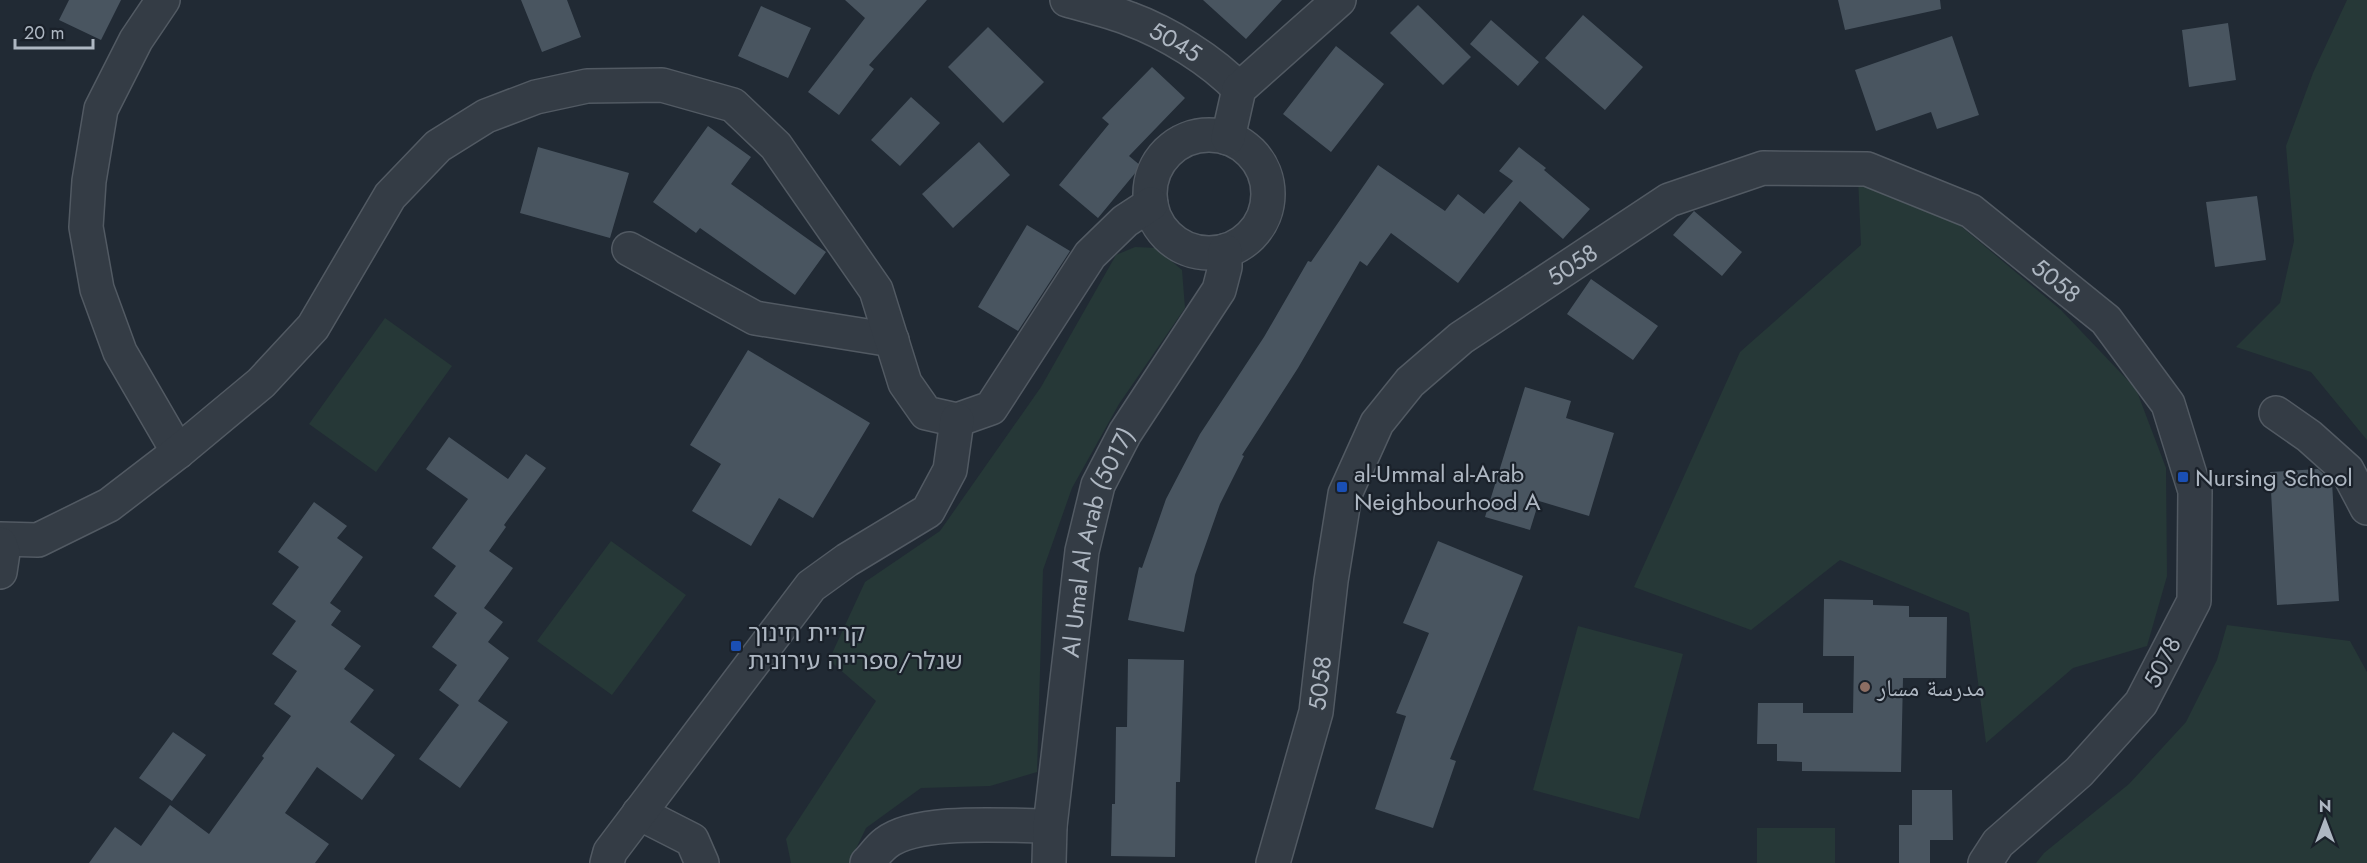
<svg xmlns="http://www.w3.org/2000/svg" width="2367" height="863" font-family="Jost,'Noto Naskh Arabic','Noto Sans Hebrew',sans-serif">
<rect width="100%" height="100%" fill="#212a34"/>
<path fill="#263837" d="M 2347,0 L 2367,0 L 2367,440 L 2311,372 L 2236,347 L 2280,303 L 2294,241 L 2286,146 L 2313,73 Z
M 1858,177 L 1951,218 L 2061,310 L 2136,389 L 2166,468 L 2167,576 L 2147,646 L 2073,668 L 1986,743 L 1969,613 L 1840,560 L 1751,630 L 1634,587 L 1740,352 L 1861,245 Z
M 1135,247 L 1156,248 L 1182,270 L 1185,308 L 1119,404 L 1072,488 L 1043,570 L 1037,772 L 990,786 L 921,788 L 866,828 L 849,863 L 791,863 L 786,839 L 876,701 L 829,660 L 865,582 L 940,531 L 1041,387 L 1116,255 Z
M 385,318 L 452,366 L 376,472 L 309,424 Z
M 611,541 L 686,595 L 612,695 L 537,641 Z
M 2227,625 L 2350,641 L 2367,672 L 2367,863 L 2036,863 L 2044,853 L 2129,784 L 2186,722 L 2217,660 Z
M 1578,626 L 1683,654 L 1639,819 L 1533,790 Z
M 1757,828 L 1835,828 L 1835,863 L 1757,863 Z"/>
<path fill="#495560" d="M 69,0 L 121,0 L 101,40 L 59,20 Z
M 521,0 L 567,0 L 581,37 L 542,52 Z
M 845,0 L 927,0 L 869,65 L 874,69 L 839,115 L 808,92 L 865,18 Z
M 1203,0 L 1282,0 L 1246,39 Z
M 1838,0 L 1940,0 L 1941,9 L 1845,30 Z
M 1418,5 L 1471,57 L 1443,85 L 1390,33 Z
M 761,6 L 811,28 L 788,78 L 738,56 Z
M 1583,15 L 1643,67 L 1605,110 L 1545,58 Z
M 1491,20 L 1539,62 L 1518,86 L 1470,44 Z
M 2228,23 L 2236,80 L 2189,87 L 2182,30 Z
M 988,27 L 1044,82 L 1003,123 L 948,67 Z
M 1952,36 L 1979,115 L 1937,129 L 1931,112 L 1876,131 L 1855,70 Z
M 1336,46 L 1384,84 L 1331,152 L 1283,114 Z
M 1152,67 L 1185,98 L 1129,156 L 1141,166 L 1098,218 L 1059,185 L 1109,124 L 1102,118 Z
M 911,97 L 940,123 L 900,166 L 871,140 Z
M 708,126 L 751,157 L 731,184 L 826,252 L 795,295 L 700,228 L 696,233 L 653,202 Z
M 979,142 L 1010,175 L 953,228 L 922,194 Z
M 538,147 L 629,173 L 610,238 L 520,213 Z
M 1519,147 L 1546,168 L 1544,170 L 1590,209 L 1563,239 L 1520,201 L 1458,283 L 1391,233 L 1367,266 L 1360,261 L 1298,368 L 1242,455 L 1244,456 L 1220,504 L 1195,575 L 1184,632 L 1128,620 L 1139,567 L 1142,568 L 1166,499 L 1200,434 L 1264,337 L 1308,261 L 1311,262 L 1378,165 L 1445,211 L 1458,194 L 1484,214 L 1513,181 L 1499,171 Z
M 2257,196 L 2266,260 L 2215,267 L 2206,202 Z
M 1694,211 L 1742,252 L 1722,276 L 1673,235 Z
M 1027,225 L 1070,251 L 1018,331 L 978,307 Z
M 1591,279 L 1658,326 L 1633,360 L 1567,314 Z
M 748,350 L 870,423 L 813,518 L 779,498 L 751,546 L 692,511 L 721,464 L 690,445 Z
M 1525,387 L 1571,401 L 1566,418 L 1614,433 L 1589,516 L 1539,501 L 1530,530 L 1485,517 Z
M 449,437 L 508,479 L 526,454 L 546,468 L 504,525 L 506,527 L 489,551 L 513,568 L 484,608 L 503,622 L 488,642 L 509,658 L 478,701 L 508,722 L 460,788 L 419,759 L 459,705 L 439,690 L 457,665 L 432,647 L 457,613 L 434,596 L 456,566 L 432,548 L 468,499 L 426,469 Z
M 2318,469 L 2332,482 L 2339,601 L 2277,605 L 2270,472 Z
M 314,502 L 347,526 L 337,538 L 363,557 L 330,603 L 341,611 L 331,625 L 361,646 L 344,669 L 374,690 L 350,722 L 395,755 L 362,800 L 317,767 L 285,813 L 329,844 L 315,863 L 89,863 L 115,827 L 141,846 L 170,805 L 209,834 L 264,758 L 262,756 L 291,716 L 274,704 L 297,671 L 272,654 L 296,621 L 272,604 L 299,567 L 278,552 Z
M 1438,541 L 1523,576 L 1450,759 L 1456,761 L 1433,828 L 1375,809 L 1406,716 L 1396,713 L 1429,633 L 1403,623 Z
M 1824,599 L 1873,600 L 1873,605 L 1909,606 L 1909,617 L 1947,617 L 1946,678 L 1903,678 L 1901,772 L 1802,771 L 1802,762 L 1777,761 L 1777,744 L 1757,744 L 1758,703 L 1803,703 L 1803,713 L 1853,713 L 1854,656 L 1823,656 Z
M 1128,659 L 1184,660 L 1180,782 L 1176,782 L 1175,857 L 1111,856 L 1112,804 L 1115,804 L 1116,727 L 1127,727 Z
M 173,732 L 206,755 L 172,801 L 139,778 Z
M 1912,790 L 1952,790 L 1953,840 L 1930,840 L 1930,863 L 1899,863 L 1899,825 L 1912,825 Z"/>
<g fill="none" stroke-linecap="round" stroke-linejoin="round">
<g stroke="#525a63" stroke-width="36">
<g id="minor">
<path d="M 163,0 L 136,40 L 101,109 L 89,181 L 86,227 L 97,289 L 120,352 L 178,452"/>
<path id="s1" d="M 1067,0 C 1088,6 1110,11 1130,19 C 1166,32 1213,61 1239,89"/>
<circle cx="1209" cy="194" r="59"/>
<path d="M 1228,138 L 1239,89 L 1339,0"/>
<path d="M 629,249 L 755,318 L 892,340"/>
<path d="M 2276,413 L 2309,436 L 2347,470 L 2367,508"/>
<path d="M 0,539 L 38,540 L 109,505 L 178,452 L 261,383 L 313,327 L 390,196 L 438,146 L 486,116 L 536,97 L 587,86 L 662,85 L 733,105 L 776,146 L 876,290 L 905,383 L 926,413 L 957,420 L 991,408 L 1090,255 L 1125,221 L 1151,204"/>
<path d="M 0,544 L 3,552 L 0,572"/>
<path d="M 639,813 L 692,840 L 702,863"/>
<path d="M 607,863 L 610,852 L 811,586 L 847,560 L 928,511 L 950,470 L 957,420"/>
<path d="M 867,863 C 873,857 879,848 886,843 C 918,818 1009,826 1050,826"/>
<path id="s2" d="M 1049,863 L 1050,826 L 1082,551 L 1098,485 L 1125,433 L 1219,290 L 1225,267 L 1225,251"/>
<path id="s3" d="M 1273,863 L 1316,712 L 1331,581 L 1345,494 L 1377,423 L 1410,382 L 1461,338 L 1669,200 L 1763,168 L 1867,169 L 1971,211 L 2106,320 L 2168,404 L 2195,491 L 2194,601 L 2141,703 L 2079,772 L 1998,843 L 1985,863"/>
</g>
</g>
<use href="#minor" stroke="#343c45" stroke-width="33"/>
</g>
<g fill="#1a4fb4" stroke="#1a212a" stroke-width="2">
<rect x="2177" y="471" width="12" height="12" rx="3"/>
<rect x="1336" y="481" width="12" height="12" rx="3"/>
<rect x="730" y="640" width="12" height="12" rx="3"/>
</g>
<circle fill="#8d6e63" stroke="#1a212a" stroke-width="2" cx="1865" cy="687" r="6"/>
<g text-anchor="middle" dominant-baseline="central" stroke-width="4.5" stroke-linejoin="round" paint-order="stroke">
<g font-size="24" fill="#aeb7c2" stroke="#1a212a">
<text stroke="none"><textPath href="#s1" startOffset="117">5045</textPath></text>
<text stroke="none"><textPath href="#s3" startOffset="708">5058</textPath></text>
<text stroke="none"><textPath href="#s3" startOffset="1250">5058</textPath></text>
<text stroke="none"><textPath href="#s2" startOffset="326">Al Umal Al Arab (5017)</textPath></text>
<text transform="translate(2162 662) rotate(-63)">5078</text>
<text stroke="none"><textPath href="#s3" startOffset="186">5058</textPath></text>
</g>
<g font-size="24" fill="#aeb7c2" stroke="#1a212a" text-anchor="start">
<text x="1354" y="473">al-Ummal al-Arab<tspan x="1354" dy="28">Neighbourhood A</tspan></text>
<text x="2195" y="477">Nursing School</text>
<text x="748" y="632">קריית חינוך<tspan x="748" dy="28">שנלר/ספרייה עירונית</tspan></text>
<text x="1877" y="687">مدرسة مسار</text>
</g>
</g>
<g transform="translate(2325 821)" stroke="#1a212a" stroke-width="4.5" paint-order="stroke">
<path d="M0-4.5L10 22L0 15L-10 22Z" fill="#aeb7c2"/>
<text y="-9" font-size="16" font-weight="bold" text-anchor="middle" fill="#aeb7c2">N</text>
</g>
<path d="M15 39v9h78v-9" fill="none" stroke="#aeb7c2" stroke-width="3"/>
<text x="24" y="39" font-size="18" fill="#aeb7c2" stroke="#1a212a" stroke-width="4.5" paint-order="stroke">20 m</text>
</svg>
